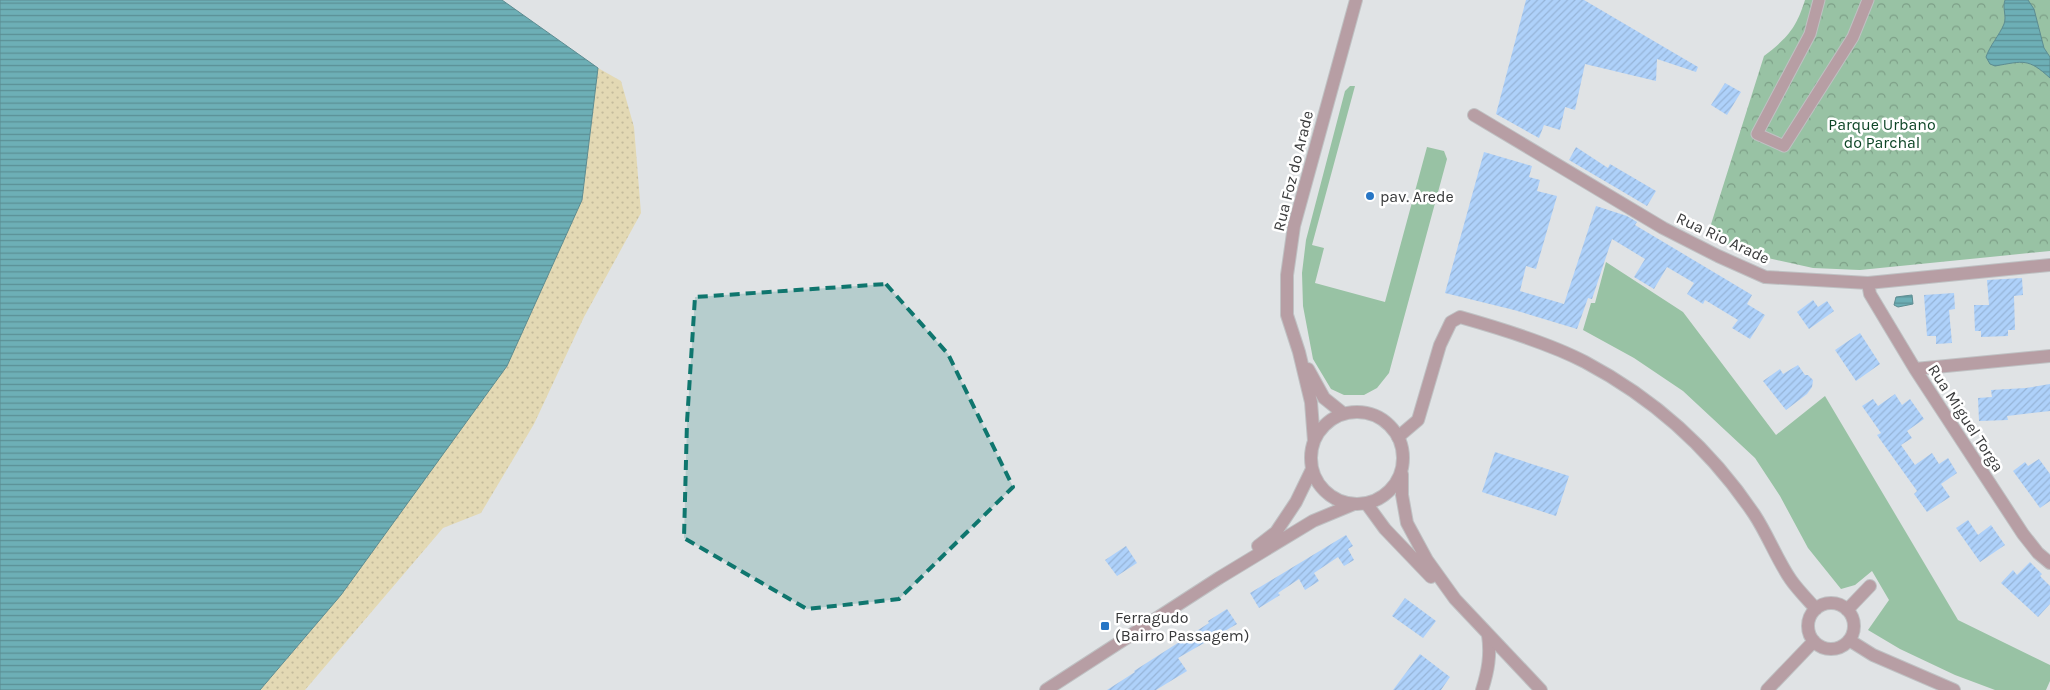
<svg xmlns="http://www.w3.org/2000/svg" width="2050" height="690" font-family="Karla,sans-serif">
<defs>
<pattern id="sand-dots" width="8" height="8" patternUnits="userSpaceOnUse" patternTransform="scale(1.25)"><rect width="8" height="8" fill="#e3d9b4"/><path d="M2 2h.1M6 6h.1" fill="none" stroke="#c4bb9c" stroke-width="1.8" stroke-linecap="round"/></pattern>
<pattern id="park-crowns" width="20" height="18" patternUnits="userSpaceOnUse" patternTransform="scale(1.25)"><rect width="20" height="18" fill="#98c2a4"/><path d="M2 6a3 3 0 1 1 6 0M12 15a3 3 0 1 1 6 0" fill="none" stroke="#7d9f87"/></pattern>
<pattern id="water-rules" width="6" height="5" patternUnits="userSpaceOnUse" patternTransform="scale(1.25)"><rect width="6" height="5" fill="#6dafb6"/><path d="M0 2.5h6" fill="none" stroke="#5b8f95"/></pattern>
<pattern id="building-hatch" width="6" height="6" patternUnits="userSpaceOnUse" patternTransform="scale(1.25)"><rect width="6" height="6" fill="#aed1fa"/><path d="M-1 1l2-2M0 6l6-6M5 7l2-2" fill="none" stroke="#96b4d7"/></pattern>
</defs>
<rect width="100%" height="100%" fill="#e0e3e5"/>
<path fill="#98c2a4" d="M 1350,86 L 1355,86 L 1312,245 L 1324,248 L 1315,283 L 1385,302 L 1427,147 L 1444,151 L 1447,159 L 1389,373 L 1377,388 L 1364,395 L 1344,395 L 1331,389 L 1313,359 L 1303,306 L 1302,273 L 1306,240 L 1345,91 Z
M 1606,262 L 1683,312 L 1776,435 L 1825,396 L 1958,620 L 2050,665 L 2050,681 L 2046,690 L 1995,690 L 1955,675 L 1900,649 L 1868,630 L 1889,600 L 1872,571 L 1855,585 L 1841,589 L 1808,548 L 1780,496 L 1755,458 L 1683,391 L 1634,358 L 1583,330 L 1591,303 L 1595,303 Z"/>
<path fill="url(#sand-dots)" d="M 598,68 L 621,81 L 634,127 L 641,213 L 584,317 L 534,424 L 481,513 L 443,528 L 305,690 L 260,690 L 341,595 L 582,200 Z"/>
<path fill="url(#park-crowns)" d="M 1805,0 L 2050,0 L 2050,251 L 1860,270 L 1813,268 L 1750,254 L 1707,237 L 1764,56 C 1787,38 1796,29 1805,0 Z"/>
<path fill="url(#water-rules)" stroke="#5d8c91" d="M 0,0 L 502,0 L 598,68 L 582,200 L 507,366 L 341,595 L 260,690 L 0,690 Z
M 2005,0 L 2028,0 L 2034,9 L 2044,48 L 2050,57 L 2050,78 C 2028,58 2024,61 1995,66 L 1990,64 L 1986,57 C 1990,45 1999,36 2004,24 C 2007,16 2002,8 2005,0 Z
M 1912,295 L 1913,304 L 1898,307 L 1894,305 L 1896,297 Z"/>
<path fill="url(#building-hatch)" d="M 1526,0 L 1584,0 L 1698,67 L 1696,72 L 1657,59 L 1656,81 L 1585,64 L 1575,110 L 1565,107 L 1560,130 L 1544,125 L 1539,138 L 1496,114 Z
M 1725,83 L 1741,92 L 1727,115 L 1711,105 Z
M 1576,147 L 1608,168 L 1610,164 L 1656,191 L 1647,206 L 1569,160 Z
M 1484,152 L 1532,166 L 1529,177 L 1540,180 L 1537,191 L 1557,196 L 1536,269 L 1526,266 L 1520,291 L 1564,304 L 1596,206 L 1627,216 L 1637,222 L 1635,225 L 1752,295 L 1747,304 L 1765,315 L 1750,339 L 1732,328 L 1738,320 L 1705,300 L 1703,304 L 1687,294 L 1694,283 L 1667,267 L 1654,289 L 1634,277 L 1645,259 L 1612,239 L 1592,299 L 1588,298 L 1577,329 L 1514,310 L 1445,293 Z
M 2022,278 L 2023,295 L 2014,296 L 2015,330 L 2008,330 L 2008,336 L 1981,337 L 1981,331 L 1975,331 L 1974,305 L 1989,305 L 1987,280 Z
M 1954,293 L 1955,309 L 1949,310 L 1952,343 L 1936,344 L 1936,336 L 1927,336 L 1924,295 Z
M 1813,300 L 1818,307 L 1827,301 L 1834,311 L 1809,329 L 1797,312 Z
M 1860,333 L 1880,364 L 1856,381 L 1835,350 Z
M 1798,365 L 1805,375 L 1808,375 L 1813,380 L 1812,387 L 1807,394 L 1786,410 L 1763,381 L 1780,369 L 1783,374 Z
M 2050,384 L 2050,411 L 2007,416 L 2008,420 L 1979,421 L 1978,398 L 1992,397 L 1991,390 L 2026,388 Z
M 1895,394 L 1902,405 L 1910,399 L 1924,419 L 1907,431 L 1912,438 L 1901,445 L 1915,465 L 1932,453 L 1939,464 L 1948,458 L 1957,473 L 1941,484 L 1950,497 L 1927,512 L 1914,494 L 1917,491 L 1877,435 L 1881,433 L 1862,406 L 1873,399 L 1878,406 Z
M 1495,452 L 1569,476 L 1556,516 L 1482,492 Z
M 2039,459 L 2050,474 L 2050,501 L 2040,508 L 2013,471 L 2025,462 L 2028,466 Z
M 1968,520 L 1978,535 L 1991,525 L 2005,545 L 1980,562 L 1956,528 Z
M 1346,535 L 1353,546 L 1348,549 L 1354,560 L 1344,566 L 1338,557 L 1314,573 L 1319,581 L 1305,590 L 1299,579 L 1278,593 L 1280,595 L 1259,608 L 1250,593 Z
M 1126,546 L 1137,563 L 1117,576 L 1105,560 Z
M 2030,562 L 2042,574 L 2040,576 L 2050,586 L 2050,604 L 2038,617 L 2001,583 L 2013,570 L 2017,575 Z
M 1405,598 L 1436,621 L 1423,638 L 1392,616 Z
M 1227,609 L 1237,624 L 1178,658 L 1187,671 L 1156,690 L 1107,690 L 1135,672 L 1134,671 L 1209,623 L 1208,621 Z
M 1420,654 L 1450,677 L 1441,690 L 1393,690 Z"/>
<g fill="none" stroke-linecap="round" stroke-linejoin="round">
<g stroke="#bfc1c3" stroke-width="13">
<path id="pedestrian" d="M 1819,0 L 1810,34 L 1757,134 L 1784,146 L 1853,37 L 1868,0"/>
</g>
<g stroke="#bfc1c3" stroke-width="14">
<path id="minor" d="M 1474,115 L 1663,228 L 1718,256 L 1765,277 L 1868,283 L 2050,265
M 1868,283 L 1870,294 L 1915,369 L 2023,534 L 2038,553 L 2050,563
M 1915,369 L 2050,356
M 1398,437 L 1418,420 L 1440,345 L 1451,322 L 1460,317 C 1499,328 1549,343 1585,362 C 1653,398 1711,450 1754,514 C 1768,535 1777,560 1791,580 C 1798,590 1808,600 1816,609
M1808 626a23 23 0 1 1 46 0a23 23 0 1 1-46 0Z
M 1847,610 L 1870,586
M 1849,640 L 1873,655 L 1954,690
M 1482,690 C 1488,671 1491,655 1488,635
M 1767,690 L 1814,641"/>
</g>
<g stroke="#bfc1c3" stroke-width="14">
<path id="tertiary" d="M 1308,369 L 1324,398 L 1344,414
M1311 458a46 46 0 1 1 92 0a46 46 0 1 1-92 0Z
M 1314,441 L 1311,402 L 1299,352 L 1287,315 L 1287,275 L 1294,226 L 1356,0
M 1402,474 L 1402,495 L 1407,523 L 1427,560 L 1455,599 L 1541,690
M 1366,503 L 1385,529 L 1431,577
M 1258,546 L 1276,532 L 1296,502 L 1312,469
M 1046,690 L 1219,578 L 1313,521 L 1354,504"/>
</g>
<use href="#pedestrian" stroke="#b79ea4" stroke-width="11"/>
<use href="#minor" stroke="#b79ea4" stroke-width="12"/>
<use href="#tertiary" stroke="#b79ea4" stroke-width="12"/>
</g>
<path fill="#0f766e" fill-opacity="0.2" stroke="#0f766e" stroke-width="4" stroke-dasharray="10 6" stroke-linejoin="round" d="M 886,284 L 948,354 L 1013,487 L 899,599 L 807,609 L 684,538 L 687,422 L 695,297 Z"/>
<g fill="#2776c5" stroke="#fff" stroke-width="2">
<circle cx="1370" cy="196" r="5"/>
<rect x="1100" y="621" width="10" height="10" rx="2.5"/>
</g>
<g text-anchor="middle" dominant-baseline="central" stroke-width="5" stroke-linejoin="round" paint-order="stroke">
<g font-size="16" fill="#0e4627" stroke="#fff">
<text x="1882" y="124">Parque Urbano<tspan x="1882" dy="18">do Parchal</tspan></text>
</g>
<g font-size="16" fill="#393a3b" stroke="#fff">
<text transform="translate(1293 171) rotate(-76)">Rua Foz do Arade</text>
<text transform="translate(1723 238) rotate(25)">Rua Rio Arade</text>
<text transform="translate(1966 418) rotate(57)">Rua Miguel Torga</text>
</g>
<g font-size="16" fill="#393a3b" stroke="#fff" text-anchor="start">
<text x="1380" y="196">pav. Arede</text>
<text x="1115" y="617">Ferragudo<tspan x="1115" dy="18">(Bairro Passagem)</tspan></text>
</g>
</g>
</svg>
